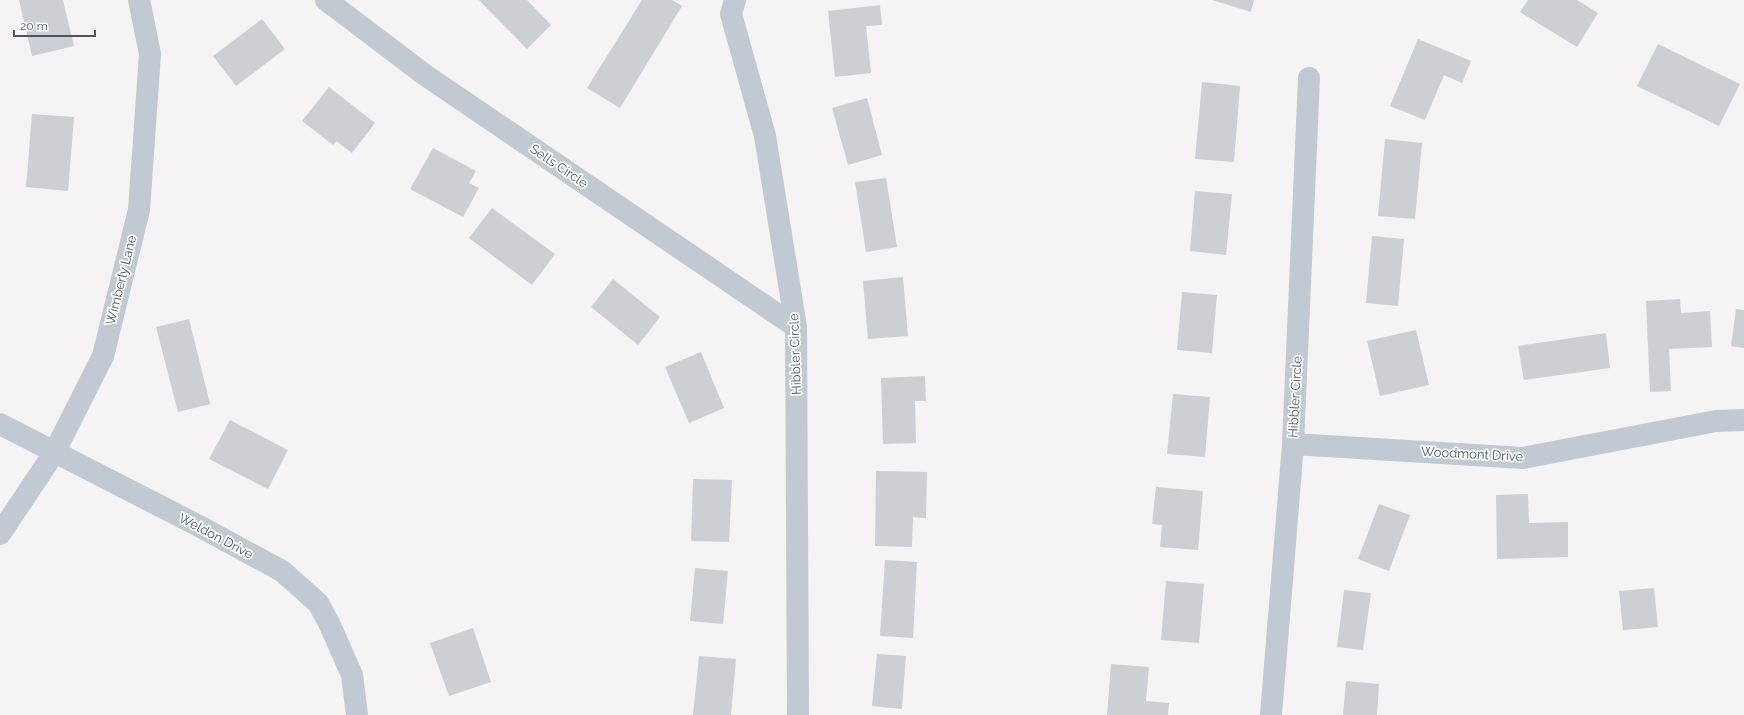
<svg xmlns="http://www.w3.org/2000/svg" width="1744" height="715" font-family="Raleway,sans-serif">
<rect width="100%" height="100%" fill="#f5f3f3"/>
<path fill="#cdcfd5" d="M 19,0 L 63,0 L 74,46 L 32,56 Z
M 479,0 L 527,0 L 551,25 L 527,49 Z
M 642,0 L 672,0 L 682,6 L 620,108 L 587,88 Z
M 1212,0 L 1254,0 L 1251,12 Z
M 1528,0 L 1577,0 L 1598,13 L 1577,47 L 1520,12 Z
M 880,5 L 882,25 L 866,26 L 871,73 L 835,77 L 828,11 Z
M 262,19 L 285,49 L 236,86 L 213,56 Z
M 1418,39 L 1471,61 L 1462,83 L 1444,75 L 1425,120 L 1390,106 Z
M 1658,44 L 1740,84 L 1719,126 L 1637,86 Z
M 1202,82 L 1240,86 L 1234,162 L 1195,159 Z
M 329,87 L 375,123 L 352,153 L 336,141 L 333,145 L 302,121 Z
M 867,98 L 882,155 L 848,165 L 832,108 Z
M 32,114 L 74,117 L 68,191 L 26,187 Z
M 1385,139 L 1422,143 L 1415,219 L 1378,216 Z
M 433,148 L 476,171 L 469,183 L 479,188 L 463,217 L 410,189 Z
M 886,178 L 897,247 L 866,252 L 855,182 Z
M 1195,191 L 1232,194 L 1226,255 L 1190,251 Z
M 492,208 L 555,254 L 532,285 L 469,238 Z
M 1372,236 L 1404,239 L 1398,306 L 1366,303 Z
M 903,277 L 908,336 L 868,339 L 863,281 Z
M 613,279 L 660,317 L 638,345 L 591,307 Z
M 1182,292 L 1217,295 L 1212,353 L 1177,350 Z
M 1680,299 L 1681,313 L 1710,311 L 1712,347 L 1669,349 L 1671,391 L 1650,392 L 1646,301 Z
M 1736,309 L 1744,310 L 1744,348 L 1731,346 Z
M 189,319 L 210,404 L 178,412 L 156,327 Z
M 1416,330 L 1429,385 L 1380,396 L 1367,341 Z
M 1606,333 L 1610,368 L 1524,380 L 1518,346 Z
M 701,352 L 724,408 L 689,423 L 665,367 Z
M 925,376 L 926,401 L 915,401 L 916,443 L 883,444 L 881,378 Z
M 1173,394 L 1210,397 L 1205,457 L 1167,454 Z
M 230,420 L 288,450 L 268,489 L 209,459 Z
M 876,471 L 927,472 L 926,518 L 913,517 L 912,547 L 875,546 Z
M 693,479 L 732,480 L 729,542 L 691,541 Z
M 1156,487 L 1203,491 L 1198,550 L 1160,547 L 1162,525 L 1152,524 Z
M 1528,494 L 1529,523 L 1568,522 L 1568,557 L 1497,559 L 1496,495 Z
M 1379,504 L 1410,515 L 1389,571 L 1358,559 Z
M 885,560 L 917,562 L 913,638 L 880,636 Z
M 695,568 L 728,571 L 723,624 L 690,621 Z
M 1166,581 L 1204,584 L 1199,643 L 1161,640 Z
M 1654,588 L 1658,627 L 1623,630 L 1619,591 Z
M 1344,590 L 1371,593 L 1363,650 L 1337,647 Z
M 473,628 L 491,682 L 449,696 L 430,643 Z
M 877,654 L 906,656 L 902,709 L 872,706 Z
M 699,656 L 736,659 L 731,715 L 693,715 Z
M 1111,664 L 1149,667 L 1146,701 L 1169,703 L 1168,715 L 1107,715 Z
M 1346,681 L 1379,684 L 1377,715 L 1343,715 Z"/>
<g fill="none" stroke-linecap="round" stroke-linejoin="round">
<path stroke="#c1cad2" stroke-width="22" d="M 326,0 L 425,75 L 796,327
M 735,0 L 731,14 L 765,136 L 796,327 L 798,715
M 0,424 L 199,526 L 282,571 L 318,603 L 329,623 L 352,675 L 357,715
M 1293,444 L 1523,458 L 1716,421 L 1744,420
M 0,534 L 54,453 L 103,356 L 139,210 L 150,54 L 139,0
M 1271,715 L 1293,444 L 1309,78"/>
</g>
<g text-anchor="middle" dominant-baseline="central" stroke-width="3.5" stroke-linejoin="round" paint-order="stroke">
<g font-size="13" fill="#4a5661" stroke="#fff">
<text transform="translate(559 166) rotate(34)">Sells Circle</text>
<text transform="translate(121 280) rotate(-76)">Wimberly Lane</text>
<text transform="translate(795 354) rotate(-92)">Hibbler Circle</text>
<text transform="translate(1295 397) rotate(-87)">Hibbler Circle</text>
<text transform="translate(1472 454) rotate(3)">Woodmont Drive</text>
<text transform="translate(216 536) rotate(28)">Weldon Drive</text>
</g>
</g>
<path d="M14 30v6h81v-6" fill="none" stroke="#4a5661" stroke-width="2"/>
<text x="20" y="30" font-size="12" fill="#4a5661" stroke="#ffffff" stroke-width="3" paint-order="stroke">20 m</text>
</svg>
